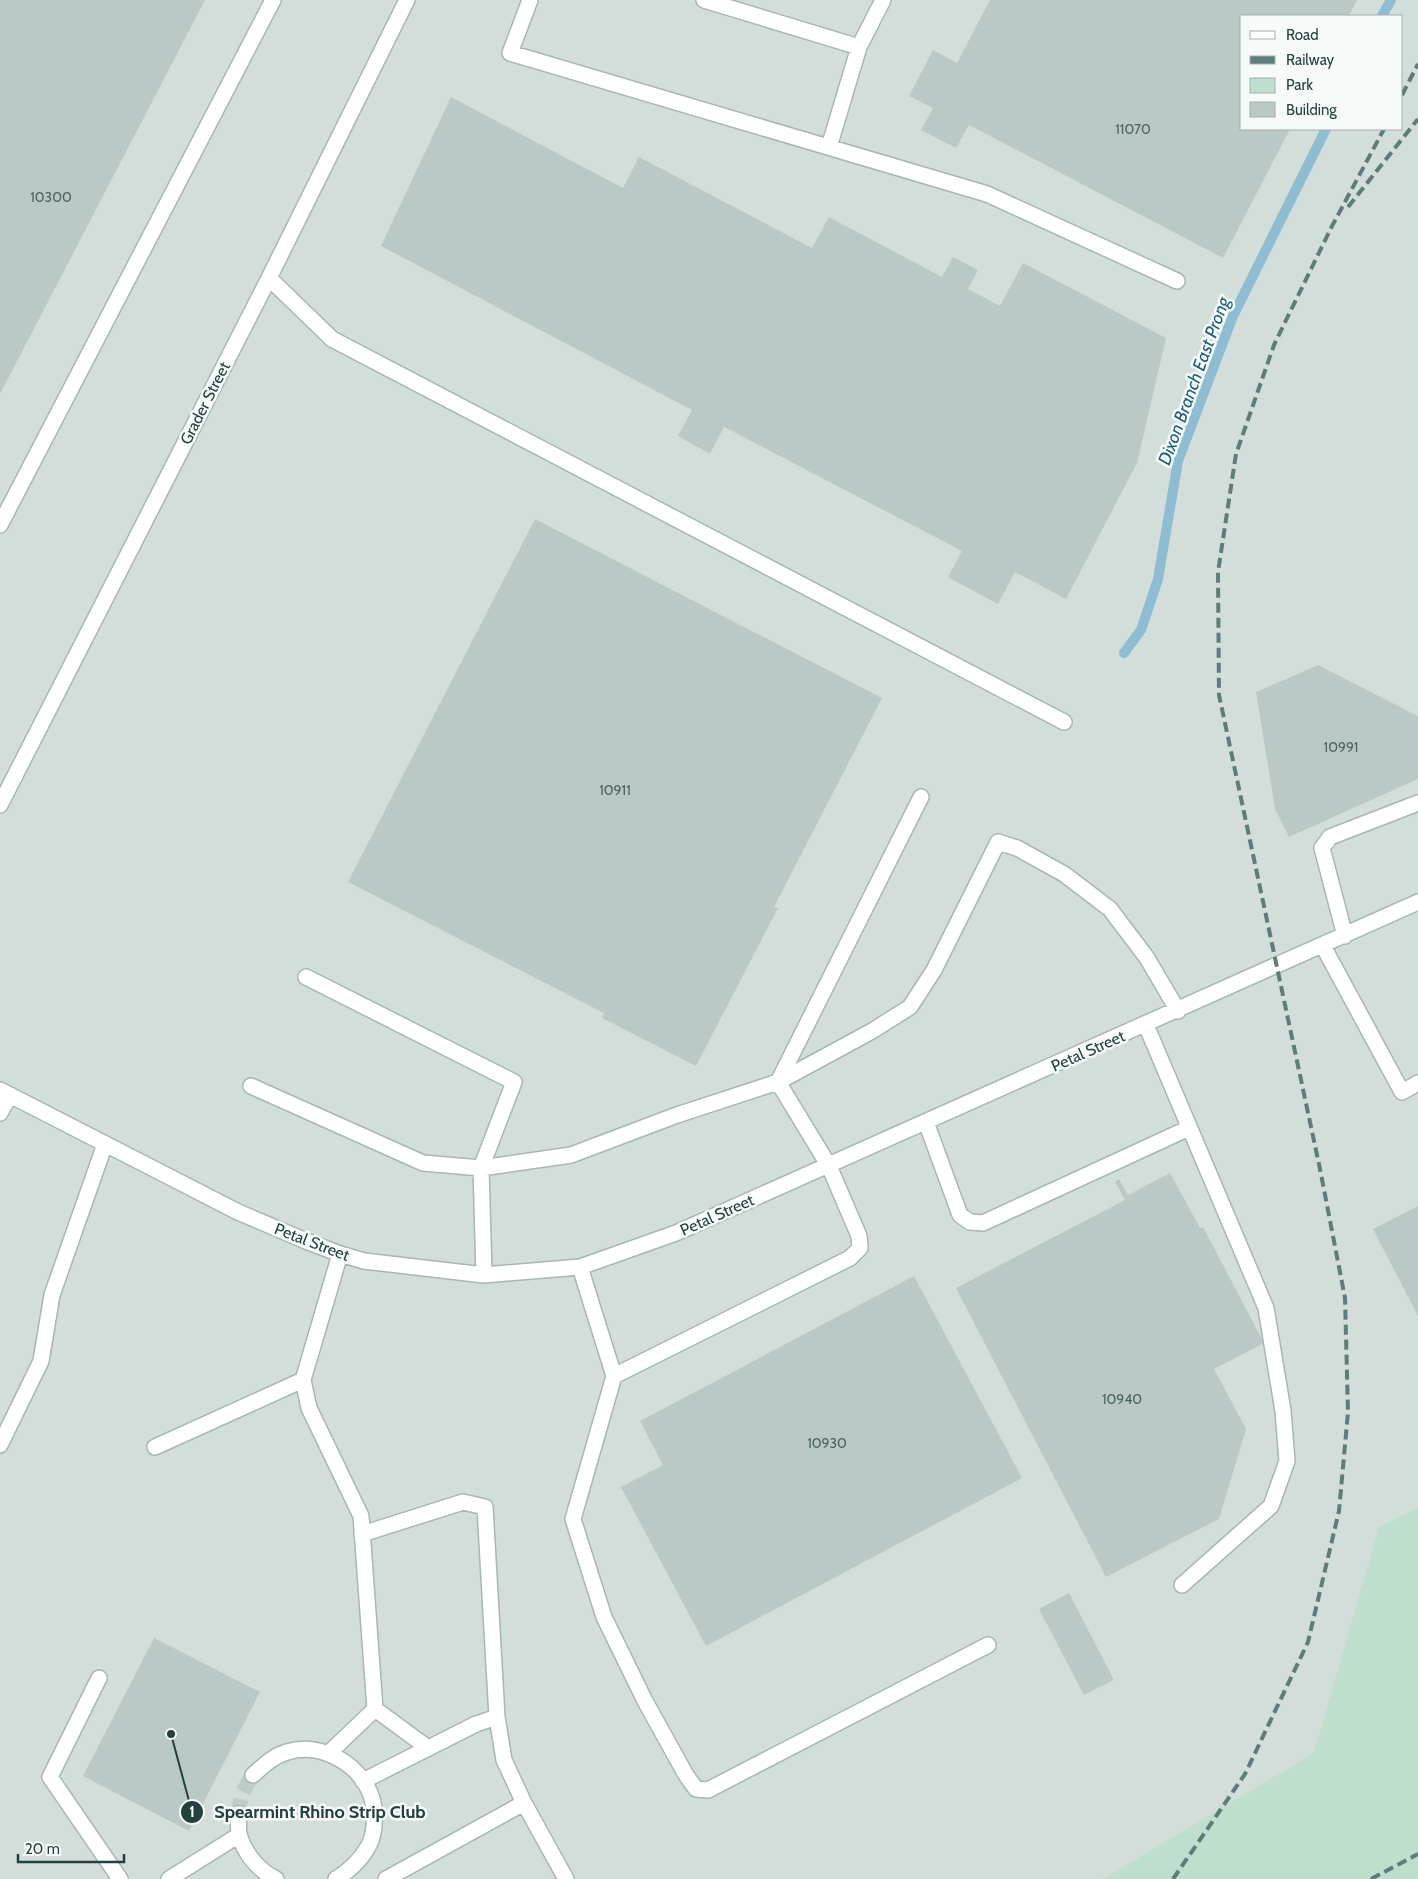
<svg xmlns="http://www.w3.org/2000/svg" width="1418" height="1879" font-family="Cabin,sans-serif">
<rect width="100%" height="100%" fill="#e5eeec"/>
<path fill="#d3dedb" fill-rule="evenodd" d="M 0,0 L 1418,0 L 1418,1879 L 0,1879 ZM 1242,16 L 1402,16 L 1402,129 L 1242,129 Z"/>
<path fill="#bedfcd" d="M 1418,1507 L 1418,1879 L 1103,1879 L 1314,1753 L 1379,1527 Z"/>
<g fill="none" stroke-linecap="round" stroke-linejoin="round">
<path stroke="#8dbcd3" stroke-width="10" d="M 1382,16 L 1391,0
M 1124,653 L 1141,630 L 1158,579 L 1178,461 L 1233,316 L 1326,129"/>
</g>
<path fill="#bac9c5" d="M 0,0 L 205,0 L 0,394 Z
M 990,0 L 1357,0 L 1349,16 L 1242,16 L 1242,129 L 1290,129 L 1223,258 L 969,125 L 956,148 L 921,130 L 933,108 L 909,96 L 933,50 L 957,63 Z
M 451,97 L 623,188 L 639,157 L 812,248 L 829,217 L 942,277 L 953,257 L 978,270 L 968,289 L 1000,306 L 1023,263 L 1166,338 L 1137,463 L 1066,599 L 1015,572 L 998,604 L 948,577 L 962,551 L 724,427 L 710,454 L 678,436 L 692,410 L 381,246 Z
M 535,519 L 882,698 L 774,907 L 778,908 L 696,1066 L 602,1018 L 604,1013 L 348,882 Z
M 1318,665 L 1418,716 L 1418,779 L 1289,837 L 1275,809 L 1256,692 Z
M 1170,1173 L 1200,1228 L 1203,1227 L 1264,1343 L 1214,1369 L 1246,1429 L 1219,1519 L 1106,1577 L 956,1288 L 1125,1200 L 1115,1182 L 1119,1179 L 1128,1195 Z
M 1418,1206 L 1418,1316 L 1373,1229 Z
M 914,1276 L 1022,1478 L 706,1646 L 621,1487 L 663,1465 L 640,1421 Z
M 1069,1593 L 1114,1680 L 1084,1695 L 1039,1609 Z
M 154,1638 L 260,1692 L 189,1831 L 83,1776 Z"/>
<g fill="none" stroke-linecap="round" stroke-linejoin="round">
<path stroke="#becbc9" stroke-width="15" stroke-dasharray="15 8" stroke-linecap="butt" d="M 238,1814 L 242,1793 L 253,1775"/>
<g stroke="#a7b7b4" stroke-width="18">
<path id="minor" d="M 530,0 L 510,53 L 987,194 L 1177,281
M 704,0 L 859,47 L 883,0
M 829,147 L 859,47
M 269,278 L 332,339 L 1064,722
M 0,525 L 273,0
M 0,805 L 269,278 L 407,0
M 1345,936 L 1322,848 L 1330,837 L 1418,803
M 1323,946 L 1402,1092 L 1418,1083
M 306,977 L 514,1082 L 481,1168 L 484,1275
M 1146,1025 L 1266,1308 L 1283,1411 L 1287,1461 L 1271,1506 L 1182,1585
M 251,1086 L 423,1163 L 481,1168 L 571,1155 L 677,1115 L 778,1082 L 872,1031 L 910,1007 L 934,970 L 998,842 L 1017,848 L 1064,874 L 1110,909 L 1147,958 L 1178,1011
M 0,1090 L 238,1212 L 306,1241 L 340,1254 L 364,1261 L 484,1275 L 580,1267 L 676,1233 L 1418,902
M 0,1113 L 10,1095
M 926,1122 L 960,1215 L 970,1222 L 983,1223 L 1189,1128
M 580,1267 L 614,1376 L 850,1258 L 860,1248 L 859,1236 L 829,1166 L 778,1082 L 921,797
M 614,1376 L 573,1519 L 604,1617 L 645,1701 L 686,1775 L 696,1789 L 708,1790 L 988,1645
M 0,1445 L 41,1361 L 52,1295 L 105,1144
M 155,1447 L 303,1380
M 362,1534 L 463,1502 L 485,1507 L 497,1717 L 476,1724 L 363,1781
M 99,1678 L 50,1777 L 120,1879
M 375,1709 L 428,1748
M 497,1717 L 504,1760 L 524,1803 L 566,1879
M 329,1753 L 375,1709 L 361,1516 L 309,1408 L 303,1380 L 340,1254
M 253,1775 C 263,1766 273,1756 287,1752 C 323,1741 364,1766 373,1802 C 374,1807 374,1813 374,1818 C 375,1828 372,1842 366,1850 C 358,1863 349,1871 336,1879
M 238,1814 C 239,1821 238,1828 239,1834 C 244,1853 259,1871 276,1879
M 169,1879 L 239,1835
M 386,1879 L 524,1803"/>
</g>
<use href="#minor" stroke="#fff" stroke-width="15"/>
<path stroke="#5e7c79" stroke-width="4" stroke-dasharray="10 5" stroke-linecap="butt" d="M 1402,95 L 1418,64
M 1348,207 L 1418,119
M 1173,1879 L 1245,1774 L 1308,1642 L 1339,1511 L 1348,1412 L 1345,1298 L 1320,1169 L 1219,695 L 1218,572 L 1236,454 L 1274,345 L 1331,228 L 1384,129
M 1371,1879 L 1418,1854"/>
</g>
<g text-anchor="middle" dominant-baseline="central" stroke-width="5" stroke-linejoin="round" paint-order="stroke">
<g font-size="14" fill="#496360">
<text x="1133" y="129">11070</text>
<text x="51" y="197">10300</text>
<text x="1341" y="747">10991</text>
<text x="615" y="790">10911</text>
<text x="1122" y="1399">10940</text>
<text x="827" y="1443">10930</text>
</g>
<g font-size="16" fill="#23413e" stroke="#f6faf9">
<text transform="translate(205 403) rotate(-63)">Grader Street</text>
<text transform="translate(1088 1051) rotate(-24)">Petal Street</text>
<text transform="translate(717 1215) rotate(-24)">Petal Street</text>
<text transform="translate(312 1242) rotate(21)">Petal Street</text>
</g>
<g font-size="18" font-style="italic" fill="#1c5c7e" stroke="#f6faf9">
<text transform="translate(1194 381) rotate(-70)">Dixon Branch East Prong</text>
</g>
</g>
<path fill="none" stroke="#23413e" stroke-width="2" d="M171 1734L192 1812"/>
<g fill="#23413e" stroke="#f6faf9" stroke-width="2">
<circle cx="171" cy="1734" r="5"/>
<circle cx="192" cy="1812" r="12"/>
</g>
<g font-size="15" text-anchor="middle" font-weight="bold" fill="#fff">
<text x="192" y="1817">1</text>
</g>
<g font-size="18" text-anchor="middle" font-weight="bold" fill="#23413e" stroke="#f6faf9" stroke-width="5" stroke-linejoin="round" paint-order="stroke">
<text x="320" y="1818">Spearmint Rhino Strip Club</text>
</g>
<rect x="1240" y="15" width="162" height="115" fill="#f6faf9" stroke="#a2b0ae"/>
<rect x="1250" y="31" width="25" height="8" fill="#ffffff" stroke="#a2b0ae"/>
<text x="1286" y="40" font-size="15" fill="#23413e">Road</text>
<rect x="1250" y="56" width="25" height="8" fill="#5e7c79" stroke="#a2b0ae"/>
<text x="1286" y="65" font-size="15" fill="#23413e">Railway</text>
<rect x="1250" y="78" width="25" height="15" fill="#bedfcd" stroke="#a2b0ae"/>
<text x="1286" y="90" font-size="15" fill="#23413e">Park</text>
<rect x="1250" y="102" width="25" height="15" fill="#bac9c5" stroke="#a2b0ae"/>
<text x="1286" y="115" font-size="15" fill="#23413e">Building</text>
<path d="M18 1854v8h106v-8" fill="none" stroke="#23413e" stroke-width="2.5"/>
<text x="25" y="1854" font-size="15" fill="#23413e" stroke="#f6faf9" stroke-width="4" paint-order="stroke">20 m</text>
</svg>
